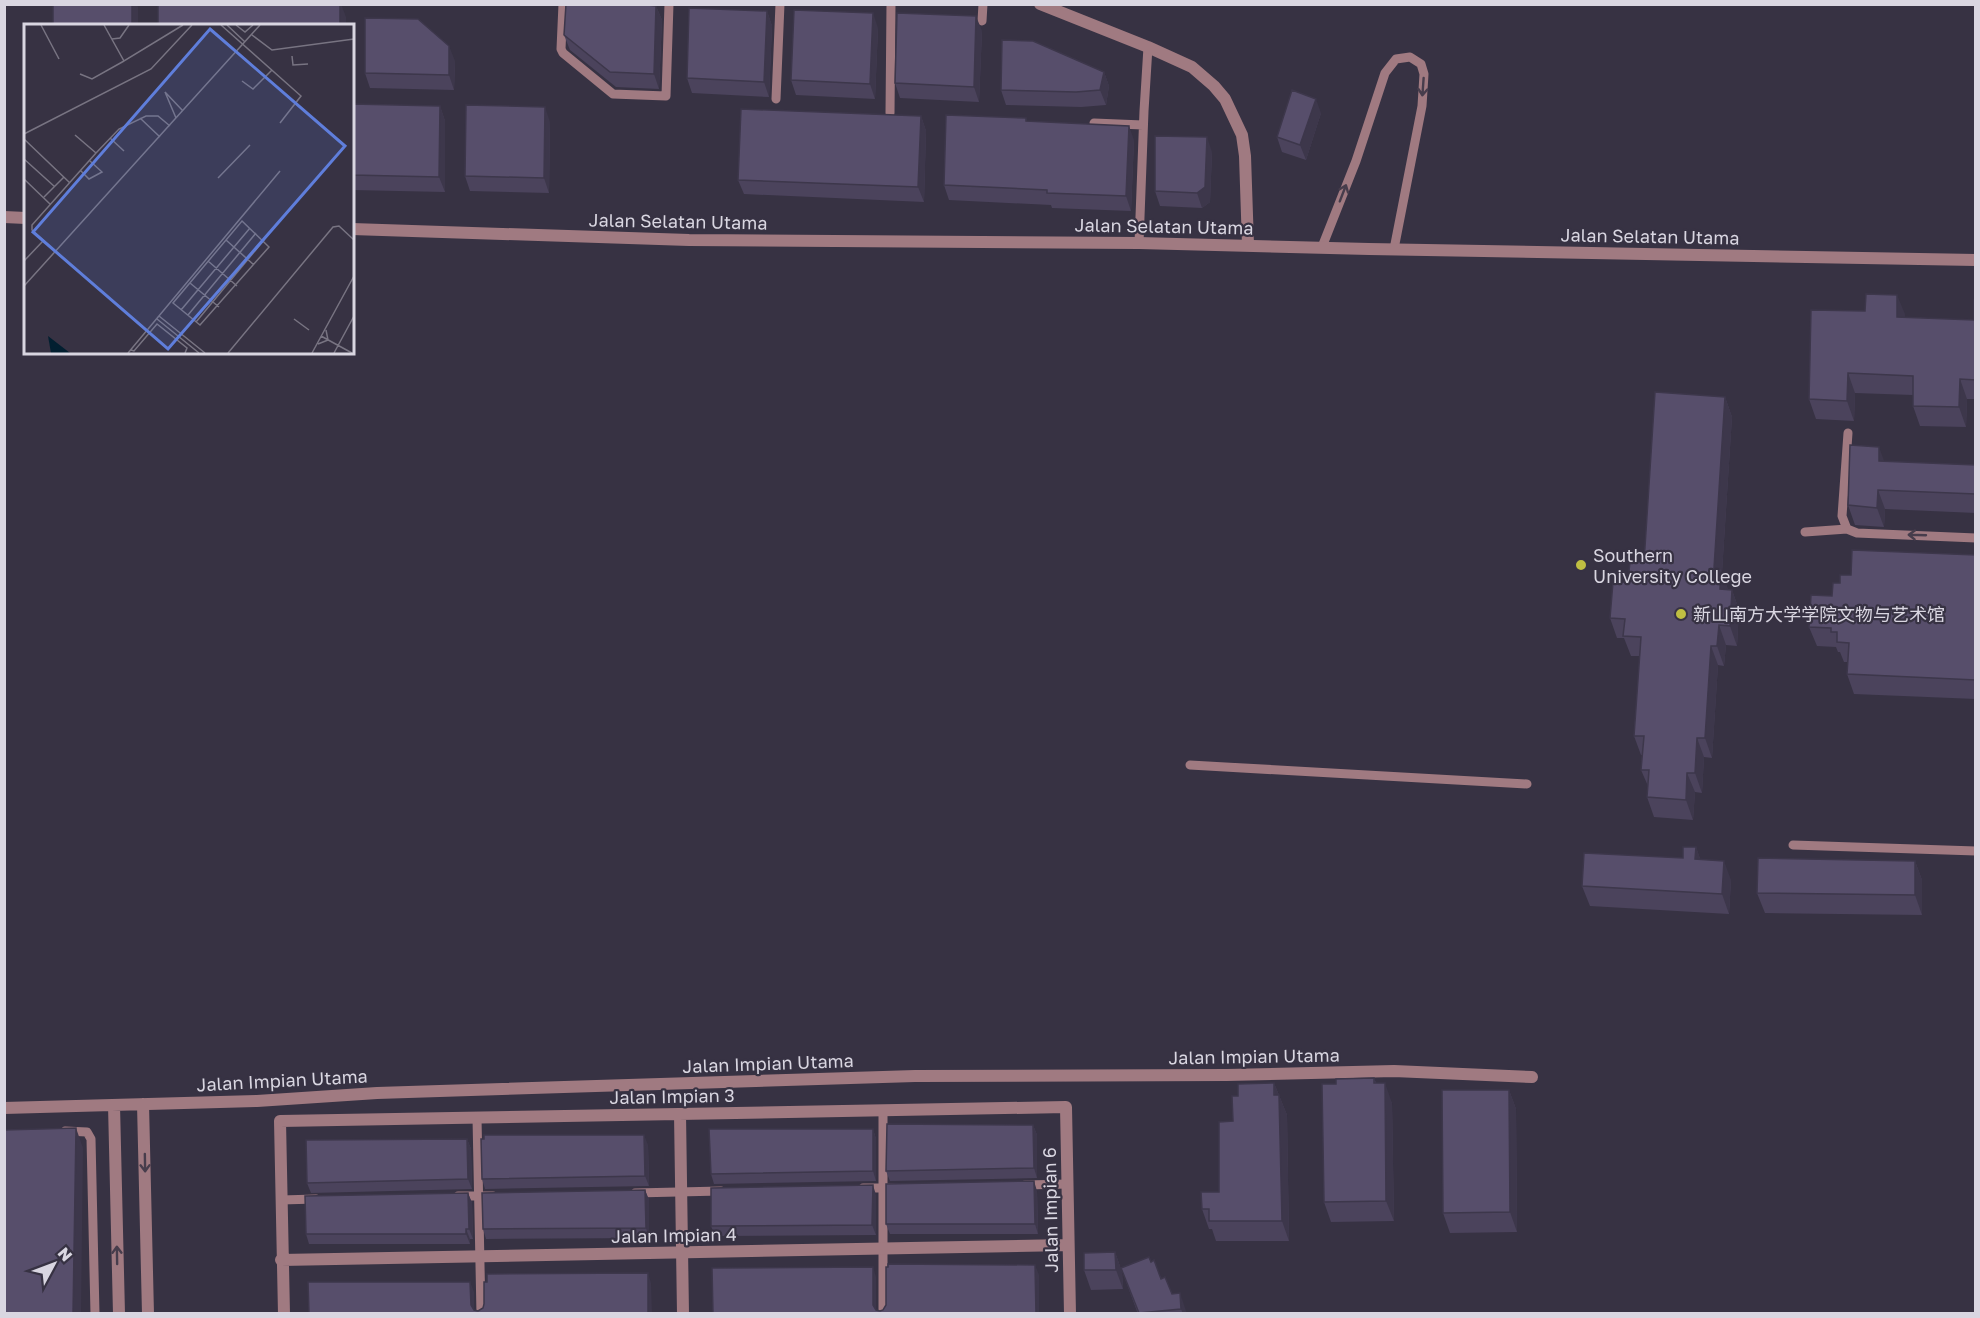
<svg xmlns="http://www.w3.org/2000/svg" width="1980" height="1318" font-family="'Golos Text','Noto Sans SC',sans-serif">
<rect width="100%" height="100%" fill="#373243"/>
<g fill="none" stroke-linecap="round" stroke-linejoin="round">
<path stroke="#a07a81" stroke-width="9" d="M 563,4 L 561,49 L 563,53 L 613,94 L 666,96 L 669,4
M 982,21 L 983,4
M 776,99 L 780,4
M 890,113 L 891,4
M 1094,123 L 1143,125
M 1139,243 L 1144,111 L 1148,47
M 1322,247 L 1356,161 L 1385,73 L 1396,59 L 1410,57 L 1421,64 L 1424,74 L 1422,106 L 1394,249
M 1848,433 L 1842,516 L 1847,529 L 1857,533 L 1976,538
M 1805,532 L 1847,529
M 1190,765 L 1527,784
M 1793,845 L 1976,851
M 883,1110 L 883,1314
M 477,1118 L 481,1314
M 65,1131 L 87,1132 L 91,1139 L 95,1314
M 1025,1185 L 1068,1184
M 863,1188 L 897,1188
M 635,1193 L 721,1191
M 458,1196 L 493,1196
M 281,1200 L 316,1199"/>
<path stroke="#a07a81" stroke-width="12" d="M 1040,4 L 1148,47 L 1192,67 L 1214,86 L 1225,99 L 1242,135 L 1245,156 L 1248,245
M 143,1104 L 148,1314
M 114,1105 L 119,1314
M 4,1108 L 257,1101 L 377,1093 L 915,1076 L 1227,1075 L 1394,1071 L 1532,1077
M 680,1114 L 683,1314
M 281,1260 L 1068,1245
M 284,1314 L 280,1121 L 1066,1107 L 1070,1314"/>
<path stroke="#a07a81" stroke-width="12" d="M 4,217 L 26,218
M 352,229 L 689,240 L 1139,243 L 1369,249 L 1976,260"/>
</g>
<path fill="#4b435c" d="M 656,6 L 662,20 L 659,89 L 616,87 L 570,50 L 564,35 Z
M 767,11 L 772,26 L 769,97 L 692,93 L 687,78 Z
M 878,28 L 875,99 L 796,95 L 791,80 Z
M 982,31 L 979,102 L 900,98 L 895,83 Z
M 455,61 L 454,90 L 370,88 L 365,73 Z
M 1104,72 L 1109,86 L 1106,105 L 1081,107 L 1006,105 L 1001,90 Z
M 352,104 L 440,106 L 445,121 L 445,192 L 352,190 Z
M 1321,113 L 1306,160 L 1282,152 L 1277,137 Z
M 921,116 L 926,131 L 924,202 L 744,194 L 738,180 Z
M 1026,118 L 1027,121 L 1134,140 L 1131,211 L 1052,208 L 1051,205 L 949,200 L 944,185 Z
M 550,122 L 549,193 L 470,191 L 465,176 Z
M 1212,152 L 1210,202 L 1202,208 L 1160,206 L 1155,191 Z
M 1976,300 L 1976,399 L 1967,399 L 1966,427 L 1920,426 L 1913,406 L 1913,395 L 1855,393 L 1854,421 L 1816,419 L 1809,399 L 1905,314 L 1904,317 L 1974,320 Z
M 1725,397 L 1732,417 L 1722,572 L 1728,590 L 1732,590 L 1739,610 L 1737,646 L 1726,645 L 1724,666 L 1718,665 L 1712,758 L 1704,757 L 1702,793 L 1695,792 L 1693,820 L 1654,817 L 1647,797 L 1648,786 L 1641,770 L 1642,755 L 1641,755 L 1634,736 L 1640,656 L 1631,656 L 1624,638 L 1617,638 L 1610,618 L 1628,582 L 1644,562 Z
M 1885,462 L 1976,465 L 1976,513 L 1885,509 L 1884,527 L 1855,525 L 1848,505 Z
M 1976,555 L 1976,699 L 1854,694 L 1847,674 L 1848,662 L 1844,662 L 1840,652 L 1838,652 L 1836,647 L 1817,646 L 1809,627 L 1832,596 L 1840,583 L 1851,575 Z
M 1696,847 L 1700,859 L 1731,880 L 1729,914 L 1590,906 L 1582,886 L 1683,858 Z
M 1915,861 L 1922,880 L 1922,915 L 1765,913 L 1757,893 Z
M 1374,1078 L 1376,1083 L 1392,1103 L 1394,1221 L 1331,1222 L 1324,1202 L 1336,1084 Z
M 1274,1083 L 1287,1115 L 1289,1241 L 1216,1241 L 1212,1229 L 1209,1229 L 1202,1209 L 1219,1192 L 1238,1096 Z
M 1509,1090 L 1516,1109 L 1517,1232 L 1450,1233 L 1443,1213 Z
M 1033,1125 L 1037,1135 L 1037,1178 L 890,1181 L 886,1171 Z
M 873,1129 L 876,1139 L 876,1181 L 714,1184 L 711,1174 Z
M 467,1139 L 471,1149 L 472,1189 L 311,1193 L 307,1183 Z
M 648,1145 L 649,1186 L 485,1189 L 482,1179 Z
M 645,1190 L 649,1200 L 649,1238 L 486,1239 L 483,1229 Z
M 1037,1191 L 1038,1234 L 890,1234 L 886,1224 Z
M 468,1193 L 472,1203 L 473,1239 L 470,1239 L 470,1244 L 309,1244 L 306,1234 Z
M 876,1195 L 876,1235 L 715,1236 L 711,1226 Z
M 1115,1252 L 1122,1272 L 1123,1289 L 1091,1290 L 1084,1270 Z
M 1151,1262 L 1172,1294 L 1187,1314 L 1138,1314 L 1121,1268 Z"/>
<path fill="#3d374b" d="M 132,4 L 137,4 L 138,7 L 138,26 L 132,26 Z
M 340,4 L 341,4 L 346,17 L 346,26 L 340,26 Z
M 656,6 L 662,20 L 659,89 L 654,74 Z
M 767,11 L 772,26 L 769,97 L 764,82 Z
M 873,13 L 878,28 L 875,99 L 870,84 Z
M 976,16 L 982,31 L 979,102 L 974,87 Z
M 449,46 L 455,61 L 454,90 L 449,75 Z
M 1104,72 L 1109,86 L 1106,105 L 1100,90 Z
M 1316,99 L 1321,113 L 1306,160 L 1300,145 Z
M 440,106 L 445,121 L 445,192 L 439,177 Z
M 545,107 L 550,122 L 549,193 L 544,178 Z
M 921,116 L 926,131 L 924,202 L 918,187 Z
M 1129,126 L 1134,140 L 1131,211 L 1126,196 Z
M 1207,137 L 1212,152 L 1210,202 L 1202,208 L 1197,193 Z
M 1897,295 L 1905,314 L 1904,337 L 1897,317 Z
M 1848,373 L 1855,393 L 1854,421 L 1847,401 Z
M 1960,379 L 1967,399 L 1966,427 L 1959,407 Z
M 1725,397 L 1732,417 L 1722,572 L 1728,589 L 1727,609 L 1720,589 L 1714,568 Z
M 1879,447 L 1886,466 L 1879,461 Z
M 1878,490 L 1885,509 L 1884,527 L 1877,508 Z
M 1732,590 L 1739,610 L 1737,646 L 1730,626 Z
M 1719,625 L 1726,645 L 1724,666 L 1717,646 Z
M 1711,646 L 1718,665 L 1712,758 L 1705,738 Z
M 1697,738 L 1704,757 L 1702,793 L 1695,773 Z
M 1687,773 L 1695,792 L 1693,820 L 1686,800 Z
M 1696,847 L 1703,867 L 1695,859 Z
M 1724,861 L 1731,880 L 1729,914 L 1722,894 Z
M 1915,861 L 1922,880 L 1922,915 L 1915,895 Z
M 1274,1083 L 1287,1115 L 1289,1241 L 1282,1221 Z
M 1385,1083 L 1392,1103 L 1394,1221 L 1386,1201 Z
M 1509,1090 L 1516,1109 L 1517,1232 L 1510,1212 Z
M 1033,1125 L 1037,1135 L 1037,1178 L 1034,1168 Z
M 76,1128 L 83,1148 L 81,1314 L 73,1314 Z
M 873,1129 L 876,1139 L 876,1181 L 873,1171 Z
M 644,1135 L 648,1145 L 649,1186 L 645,1176 Z
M 467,1139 L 471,1149 L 472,1189 L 468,1179 Z
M 1034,1181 L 1037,1191 L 1038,1234 L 1035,1224 Z
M 873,1185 L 876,1195 L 876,1235 L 872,1225 Z
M 645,1190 L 649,1200 L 649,1238 L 646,1228 Z
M 468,1193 L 472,1203 L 473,1239 L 469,1229 Z
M 466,1229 L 470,1239 L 470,1244 L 466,1234 Z
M 1115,1252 L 1122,1272 L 1123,1289 L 1116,1270 Z
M 1035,1265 L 1039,1275 L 1039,1314 L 1036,1314 Z
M 873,1267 L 876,1277 L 876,1314 L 873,1305 Z
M 648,1273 L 651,1283 L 652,1314 L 648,1314 Z
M 470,1282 L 474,1292 L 474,1314 L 471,1305 Z
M 1180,1293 L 1187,1314 L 1183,1314 L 1181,1309 Z"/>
<path fill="#574e6b" stroke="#3d374b" stroke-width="1.5" d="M 53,4 L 132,4 L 132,26 L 53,26 Z
M 158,4 L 340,4 L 340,26 L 158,26 Z
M 566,4 L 639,4 L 656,6 L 654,74 L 610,72 L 564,35 Z
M 689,8 L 767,11 L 764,82 L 687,78 Z
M 794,10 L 873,13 L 870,84 L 791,80 Z
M 897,13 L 976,16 L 974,87 L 895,83 Z
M 365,18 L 418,19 L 449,46 L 449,75 L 365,73 Z
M 1002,40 L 1033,41 L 1104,72 L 1100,90 L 1076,92 L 1001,90 Z
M 1292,90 L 1316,99 L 1300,145 L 1277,137 Z
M 352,104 L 440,106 L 439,177 L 352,175 Z
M 466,105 L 545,107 L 544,178 L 465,176 Z
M 741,109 L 921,116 L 918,187 L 738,180 Z
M 946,115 L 1026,118 L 1026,121 L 1129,126 L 1126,196 L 1047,193 L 1047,190 L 944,185 Z
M 1155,136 L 1207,137 L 1205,187 L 1197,193 L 1155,191 Z
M 1866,294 L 1897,295 L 1897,317 L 1974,320 L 1974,300 L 1976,300 L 1976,380 L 1960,379 L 1959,407 L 1913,406 L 1913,376 L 1848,373 L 1847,401 L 1809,399 L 1811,310 L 1865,311 Z
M 1655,392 L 1725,397 L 1714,568 L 1721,569 L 1720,589 L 1732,590 L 1730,626 L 1719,625 L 1717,646 L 1711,646 L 1705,738 L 1697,738 L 1695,773 L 1687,773 L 1686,800 L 1647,797 L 1649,770 L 1641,770 L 1644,736 L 1634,736 L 1641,637 L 1623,636 L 1625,619 L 1610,618 L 1613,582 L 1628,582 L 1630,561 L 1644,562 Z
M 1850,445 L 1879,447 L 1879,461 L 1976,465 L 1976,494 L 1878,490 L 1877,508 L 1848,505 Z
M 1852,550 L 1976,555 L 1976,680 L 1847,674 L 1849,643 L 1837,642 L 1837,632 L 1831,632 L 1831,628 L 1809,627 L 1811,595 L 1832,596 L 1833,583 L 1840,583 L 1840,575 L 1851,575 Z
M 1683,847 L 1696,847 L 1695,859 L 1724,861 L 1722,894 L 1582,886 L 1584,853 L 1683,858 Z
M 1758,858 L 1915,861 L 1915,895 L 1757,893 Z
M 1374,1078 L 1374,1083 L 1385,1083 L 1386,1201 L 1324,1202 L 1322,1084 L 1336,1084 L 1336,1079 Z
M 1274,1083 L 1274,1095 L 1279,1095 L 1282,1221 L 1209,1221 L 1209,1209 L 1202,1209 L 1201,1192 L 1219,1192 L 1219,1122 L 1233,1121 L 1232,1096 L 1238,1096 L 1238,1084 Z
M 1442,1090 L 1509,1090 L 1510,1212 L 1443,1213 Z
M 887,1124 L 1033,1125 L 1034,1168 L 886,1171 Z
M 76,1128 L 73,1314 L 4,1314 L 4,1130 Z
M 709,1129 L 873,1129 L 873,1171 L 711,1174 Z
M 484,1135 L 644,1135 L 645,1176 L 482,1179 L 481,1139 L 484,1139 Z
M 467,1139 L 468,1179 L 307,1183 L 306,1140 Z
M 1034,1181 L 1035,1224 L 886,1224 L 886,1184 Z
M 873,1185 L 872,1225 L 711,1226 L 711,1188 Z
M 645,1190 L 646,1228 L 483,1229 L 482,1193 Z
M 468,1193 L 469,1229 L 466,1229 L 466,1234 L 306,1234 L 305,1196 Z
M 1115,1252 L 1116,1270 L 1084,1270 L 1084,1253 Z
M 1149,1257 L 1151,1262 L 1154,1260 L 1161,1279 L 1165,1277 L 1172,1294 L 1180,1293 L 1181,1309 L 1139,1313 L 1121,1268 Z
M 888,1264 L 1035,1265 L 1036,1314 L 713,1314 L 712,1268 L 873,1267 L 873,1305 L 876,1310 L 880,1311 L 883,1310 L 886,1305 L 886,1267 L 888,1267 Z
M 648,1273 L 648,1314 L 309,1314 L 308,1282 L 470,1282 L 471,1305 L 474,1310 L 478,1311 L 483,1308 L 484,1304 L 484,1282 L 487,1282 L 487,1274 Z"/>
<defs><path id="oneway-shaft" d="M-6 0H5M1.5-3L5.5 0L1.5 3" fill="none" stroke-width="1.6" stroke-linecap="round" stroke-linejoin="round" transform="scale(1.5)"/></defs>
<g stroke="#473d4c">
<use href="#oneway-shaft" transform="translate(1423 87) rotate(94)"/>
<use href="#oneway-shaft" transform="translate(1343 193) rotate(-69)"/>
<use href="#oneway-shaft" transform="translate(1917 535) rotate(-178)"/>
<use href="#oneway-shaft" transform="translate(145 1163) rotate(89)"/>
<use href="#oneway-shaft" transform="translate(117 1255) rotate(-91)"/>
</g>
<g fill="#bfbe42" stroke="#373243" stroke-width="2">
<circle cx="1581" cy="565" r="6"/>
<circle cx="1681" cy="614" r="6"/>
</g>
<g text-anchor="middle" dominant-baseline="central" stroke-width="4.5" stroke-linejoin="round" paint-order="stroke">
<g font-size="18" fill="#d9d6e1" stroke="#373243">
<text transform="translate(678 221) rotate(1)">Jalan Selatan Utama</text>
<text transform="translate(1164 226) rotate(1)">Jalan Selatan Utama</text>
<text transform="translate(1650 236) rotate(1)">Jalan Selatan Utama</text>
<text transform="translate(1254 1056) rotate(-1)">Jalan Impian Utama</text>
<text transform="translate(768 1063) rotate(-2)">Jalan Impian Utama</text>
<text transform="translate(282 1080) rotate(-3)">Jalan Impian Utama</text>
<text transform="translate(672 1096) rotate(-1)">Jalan Impian 3</text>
<text transform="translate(1050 1210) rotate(-91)">Jalan Impian 6</text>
<text transform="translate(674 1235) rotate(-1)">Jalan Impian 4</text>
</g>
<g font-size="18" fill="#d9d6e1" stroke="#373243" text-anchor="start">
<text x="1593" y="555">Southern<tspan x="1593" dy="21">University College</tspan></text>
<text x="1693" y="614">新山南方大学学院文物与艺术馆</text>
</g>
</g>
<g transform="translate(24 24)">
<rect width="330" height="330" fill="#373243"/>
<path d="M 24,312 L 46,329 L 27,329 Z" fill="#021f30"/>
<path fill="none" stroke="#787482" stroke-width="1.5" d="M 17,1 L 35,35M 80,1 L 100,37 L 159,1M 197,1 L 277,72 L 256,99M 203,1 L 221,18M 212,1 L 221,8 L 229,1M 228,11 L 248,26 L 330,15M 88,15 L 96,14 L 105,1M 268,32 L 269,41 L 284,40M 56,50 L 68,55 L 100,37M 218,57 L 229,65 L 248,46M 116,94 L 136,113M 152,94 L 141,68 L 159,87M 0,110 L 127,45 L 168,1M 51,111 L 72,129M 86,114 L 100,127M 0,115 L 46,159M 0,135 L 31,163M 57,147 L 65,155 L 78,148 L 66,137M 194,154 L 226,121M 0,155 L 26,180M 20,173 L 40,153M 218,197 L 245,223 L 176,301 L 149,279 ZM 202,216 L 230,241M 31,227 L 8,206 L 8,201 L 72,129 L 95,105 L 122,92 L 134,92 L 146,102M 0,237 L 19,217M 184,237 L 213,262M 166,259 L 195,283M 0,262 L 236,1M 157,286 L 226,204M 164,291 L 232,209M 135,292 L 181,329M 133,295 L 175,329M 270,295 L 285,306M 172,298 L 240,216M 297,312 L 328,329M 294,320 L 304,316 L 302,306M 107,326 L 110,327 L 133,300 L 163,324 L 161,329M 104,329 L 256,147M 204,329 L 309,203 L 315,202 L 330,216M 288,329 L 330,252M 310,329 L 330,292"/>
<path fill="#5f7edb" fill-opacity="0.15" stroke="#5f7edb" stroke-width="3" d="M 186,5 L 321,122 L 144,325 L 9,208 Z"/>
<rect width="330" height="330" fill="none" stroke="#d9d6e1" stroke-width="3"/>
</g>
<rect width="1980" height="1318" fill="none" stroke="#d9d6e1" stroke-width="12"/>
<g transform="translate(54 1264) rotate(49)" stroke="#373243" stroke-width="4.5" paint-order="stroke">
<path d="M0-4.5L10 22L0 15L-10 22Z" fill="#d9d6e1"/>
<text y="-9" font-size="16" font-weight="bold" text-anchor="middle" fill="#d9d6e1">N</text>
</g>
</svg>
